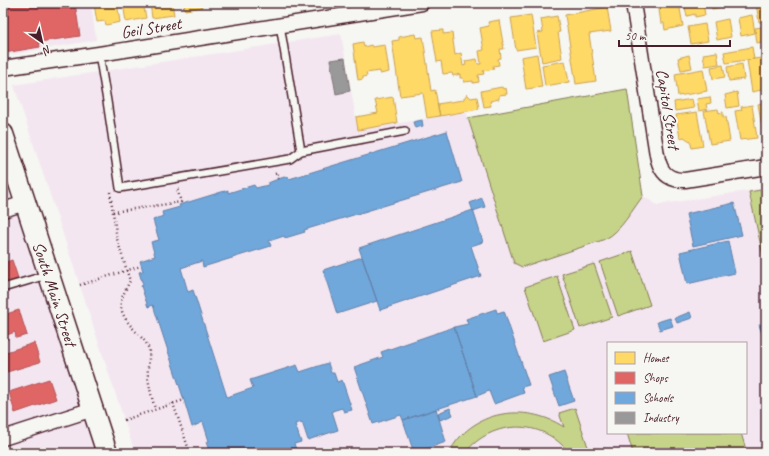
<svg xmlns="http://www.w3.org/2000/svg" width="769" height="456" font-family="Caveat,sans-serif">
<rect width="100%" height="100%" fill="#f6f6f2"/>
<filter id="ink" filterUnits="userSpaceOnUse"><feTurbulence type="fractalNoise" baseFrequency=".025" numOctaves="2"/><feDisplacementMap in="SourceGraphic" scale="8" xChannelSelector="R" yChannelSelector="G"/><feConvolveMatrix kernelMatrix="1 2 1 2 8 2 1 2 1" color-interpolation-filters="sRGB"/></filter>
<g filter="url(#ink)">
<path fill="#f3e6f0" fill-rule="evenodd" d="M 3,3 L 91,3 L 96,40 L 3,56 Z
M 341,34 L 358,130 L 466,112 L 468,118 L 627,89 L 643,196 L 657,205 L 766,188 L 766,453 L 135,453 L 14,85 ZM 608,343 L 746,343 L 746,433 L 608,433 Z
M 3,172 L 11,199 L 106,453 L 3,453 Z"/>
<path fill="#c5d488" stroke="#887a5a" d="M 627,89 L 643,196 C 635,206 624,225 614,233 C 610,237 605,239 600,241 L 522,267 L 514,263 L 468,118 Z
M 766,189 L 766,269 L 749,192 Z
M 632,251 L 650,305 L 618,316 L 600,262 Z
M 594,264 L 612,317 L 580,328 L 562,274 Z
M 557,276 L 575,330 L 543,341 L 525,287 Z
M 575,408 L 590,453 L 569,453 C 543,418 492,419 465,453 L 449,453 C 471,410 525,402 564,427 L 559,413 Z
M 627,433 L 741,433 L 747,453 L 633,453 Z"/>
<path fill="#ffd966" stroke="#c9a154" d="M 99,3 L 117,3 L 120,22 L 106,25 L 105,21 L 97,22 L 94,4 Z
M 123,3 L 143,3 L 146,18 L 126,22 Z
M 150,3 L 172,3 L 174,15 L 152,18 Z
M 184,3 L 201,3 L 202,7 L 185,10 Z
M 658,3 L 679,3 L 683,26 L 665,30 L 664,23 L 661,23 Z
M 684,3 L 703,3 L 705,15 L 695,17 L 695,14 L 687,16 Z
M 711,3 L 725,3 L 726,6 L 712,9 Z
M 736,3 L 750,3 L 736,5 Z
M 756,3 L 766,3 L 766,26 L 763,25 L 763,22 L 759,22 Z
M 607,7 L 611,31 L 589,34 L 596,81 L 576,84 L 565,15 Z
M 531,15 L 536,47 L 516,50 L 511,18 Z
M 752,15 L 755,33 L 741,36 L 738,18 Z
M 557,16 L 560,32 L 558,32 L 562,58 L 542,62 L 537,33 L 543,32 L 541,19 Z
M 728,19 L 731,37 L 717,40 L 714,22 Z
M 499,20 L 504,49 L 500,49 L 501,58 L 498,59 L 499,65 L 493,66 L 494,69 L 483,71 L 484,74 L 478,75 L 479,82 L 473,83 L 473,81 L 464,82 L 463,78 L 460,78 L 460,74 L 453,76 L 452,73 L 443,74 L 441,61 L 437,62 L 432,31 L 443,30 L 443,34 L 452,33 L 455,55 L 461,53 L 463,66 L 466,65 L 465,61 L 477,59 L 478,64 L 481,64 L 479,51 L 484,50 L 480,28 L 489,26 L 488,22 Z
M 705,24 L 708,41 L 691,44 L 688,27 Z
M 763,27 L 766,41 L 757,43 L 755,28 Z
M 415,34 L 416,38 L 423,37 L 431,91 L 435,90 L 440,116 L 427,118 L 423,93 L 400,96 L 392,41 L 399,40 L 399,37 Z
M 363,42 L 364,47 L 371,45 L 372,47 L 385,45 L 389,72 L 380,74 L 380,71 L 366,73 L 367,76 L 363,77 L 363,79 L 358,80 L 353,44 Z
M 752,47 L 754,59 L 726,63 L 724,52 Z
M 717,52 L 719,64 L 705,66 L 703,54 Z
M 537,54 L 542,87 L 526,89 L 521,57 Z
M 689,55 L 692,68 L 681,70 L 678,58 Z
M 761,58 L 766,89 L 752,92 L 747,60 Z
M 565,61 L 569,82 L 545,86 L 542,65 Z
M 742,64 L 744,79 L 729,81 L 727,67 Z
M 723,65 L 725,77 L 713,79 L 711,67 Z
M 703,69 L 707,91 L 678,96 L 675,74 Z
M 502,87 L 503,89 L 506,88 L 507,94 L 499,95 L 499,99 L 490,101 L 491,106 L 484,107 L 481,91 Z
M 737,92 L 739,106 L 727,108 L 725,95 Z
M 467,94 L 471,98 L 477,97 L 479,109 L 440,116 L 437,104 L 463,100 Z
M 393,97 L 397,123 L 358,130 L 356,117 L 378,113 L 375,100 Z
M 710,97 L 711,103 L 706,104 L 707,109 L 699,111 L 697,99 Z
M 692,99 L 694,108 L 675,111 L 674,102 Z
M 766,102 L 766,132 L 763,133 L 758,104 Z
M 752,105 L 757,138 L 740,140 L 735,111 L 742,110 L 741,107 Z
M 718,109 L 719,113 L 723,112 L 723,117 L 726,117 L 730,141 L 710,144 L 704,111 Z
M 697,112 L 703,146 L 692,148 L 690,141 L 684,137 L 680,138 L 676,115 Z"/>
<path fill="#e06666" stroke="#b35154" d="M 3,3 L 75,3 L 80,36 L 39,42 L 40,47 L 4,53 L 3,49 Z
M 12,260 L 19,281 L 3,286 L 3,263 Z
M 19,310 L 27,335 L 16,338 L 15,332 L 7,335 L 8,339 L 3,341 L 3,315 Z
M 34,343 L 40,362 L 7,372 L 3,360 L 3,353 Z
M 49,379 L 56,399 L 15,413 L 9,392 Z"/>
<path fill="#6fa8dc" stroke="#647fa7" d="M 422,120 L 423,126 L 415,128 L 413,122 Z
M 447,131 L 462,182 L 304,230 L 305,232 L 285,238 L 284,236 L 269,241 L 271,246 L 203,267 L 202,261 L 181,268 L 188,292 L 193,290 L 227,397 L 253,388 L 250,380 L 297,365 L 300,372 L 328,363 L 331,373 L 334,373 L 337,382 L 342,380 L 352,410 L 344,412 L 342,408 L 332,411 L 338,430 L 308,440 L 302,422 L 295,424 L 301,442 L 294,444 L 297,452 L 296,453 L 210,453 L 206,442 L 209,441 L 203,422 L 192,427 L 184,400 L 153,305 L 148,307 L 141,286 L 143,285 L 139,272 L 143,271 L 140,261 L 155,256 L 151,242 L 159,240 L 153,220 L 163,216 L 162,212 L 180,207 L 179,205 L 228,190 L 228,193 L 254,185 L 256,188 L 268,185 L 268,183 L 278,179 L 288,176 L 289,179 Z
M 482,198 L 485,207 L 473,211 L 470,203 Z
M 734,203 L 742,235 L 693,246 L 686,214 Z
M 473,210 L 483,242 L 471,246 L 481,276 L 380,310 L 359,248 Z
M 728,241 L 735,273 L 687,284 L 680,252 Z
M 362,257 L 377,301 L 337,314 L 323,270 Z
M 496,309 L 497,313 L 504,311 L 529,385 L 522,387 L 524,393 L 494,404 L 489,391 L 477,396 L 454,327 L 468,324 L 466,319 Z
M 690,312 L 692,318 L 677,323 L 675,318 Z
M 670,318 L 673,326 L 660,330 L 657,322 Z
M 766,323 L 766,338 L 764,339 L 759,325 Z
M 454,327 L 477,396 L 403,420 L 401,415 L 373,424 L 354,367 L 383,357 L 381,352 Z
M 564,372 L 574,401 L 559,406 L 549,377 Z
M 450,408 L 453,415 L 440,420 L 438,413 Z
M 436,409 L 446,442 L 414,453 L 403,420 Z"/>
<path fill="#999" stroke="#817478" d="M 345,58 L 350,91 L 336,94 L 330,60 Z"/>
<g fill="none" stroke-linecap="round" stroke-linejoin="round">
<g stroke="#4a1f2b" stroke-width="10">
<path id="service" d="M 280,25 L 301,151
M 99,54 L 107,101 L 120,188 L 290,159 L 301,151 L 405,131
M 3,288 L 47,275"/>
</g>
<g stroke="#4a1f2b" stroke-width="17">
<path id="minor" d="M 633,3 L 657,155 C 659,166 663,176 675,179 C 678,180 682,180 685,180 L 766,167
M 3,68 L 99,54 L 422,3
M 3,210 L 25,203
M 3,438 L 93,409"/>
</g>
<g stroke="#4a1f2b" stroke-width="23">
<g id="secondary">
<path id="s1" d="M 3,134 L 107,453"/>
</g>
</g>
<path stroke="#4a1f2b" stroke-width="2.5" stroke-dasharray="1 3" stroke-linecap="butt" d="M 275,174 L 278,173 L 278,179
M 110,192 L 117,239 L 130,281 C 127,287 123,294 121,301 C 119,315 131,326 139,335 C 144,340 148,344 149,351 C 150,359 147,367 148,376 C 149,387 152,398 155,409
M 113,212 L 181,202 L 177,189 L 179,189
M 80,285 L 141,266
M 173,403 L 190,453
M 124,420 L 184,400"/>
<use href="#service" stroke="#f6f6f2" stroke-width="7"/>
<use href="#minor" stroke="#f6f6f2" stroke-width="14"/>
<use href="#secondary" stroke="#f6f6f2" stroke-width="20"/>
</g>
</g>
<g text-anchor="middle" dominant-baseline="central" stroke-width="4" stroke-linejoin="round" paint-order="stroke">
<g font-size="17" fill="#4a1f2b" stroke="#f6f6f2">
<text transform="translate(151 28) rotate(-9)">Geil Street</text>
<text transform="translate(668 109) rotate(81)">Capitol Street</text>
<text stroke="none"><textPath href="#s1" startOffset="168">South Main Street</textPath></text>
</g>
</g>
<rect width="769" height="456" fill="none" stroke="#f6f6f2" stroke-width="16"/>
<rect x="8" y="8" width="753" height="440" fill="none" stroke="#4a1f2b" stroke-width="1.5" filter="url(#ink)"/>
<rect x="607" y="342" width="140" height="92" fill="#f6f6f2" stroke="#b1a0a2"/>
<rect x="615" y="352" width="20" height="12" fill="#ffd966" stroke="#b1a0a2"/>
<text x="643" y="362" font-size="12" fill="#4a1f2b">Homes</text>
<rect x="615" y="372" width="20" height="12" fill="#e06666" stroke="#b1a0a2"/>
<text x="643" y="382" font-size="12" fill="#4a1f2b">Shops</text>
<rect x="615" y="392" width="20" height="12" fill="#6fa8dc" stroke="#b1a0a2"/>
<text x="643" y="402" font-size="12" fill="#4a1f2b">Schools</text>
<rect x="615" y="412" width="20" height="12" fill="#999999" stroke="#b1a0a2"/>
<text x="643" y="422" font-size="12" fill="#4a1f2b">Industry</text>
<g transform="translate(42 42) rotate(146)" stroke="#f6f6f2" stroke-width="3" paint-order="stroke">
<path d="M0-3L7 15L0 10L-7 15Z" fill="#4a1f2b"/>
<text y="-6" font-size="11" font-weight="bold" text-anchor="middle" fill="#4a1f2b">N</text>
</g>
<path d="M619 40v6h111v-6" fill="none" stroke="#4a1f2b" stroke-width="2"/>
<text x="625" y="40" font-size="12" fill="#4a1f2b" stroke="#f6f6f2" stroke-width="3" paint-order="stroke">50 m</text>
</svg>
